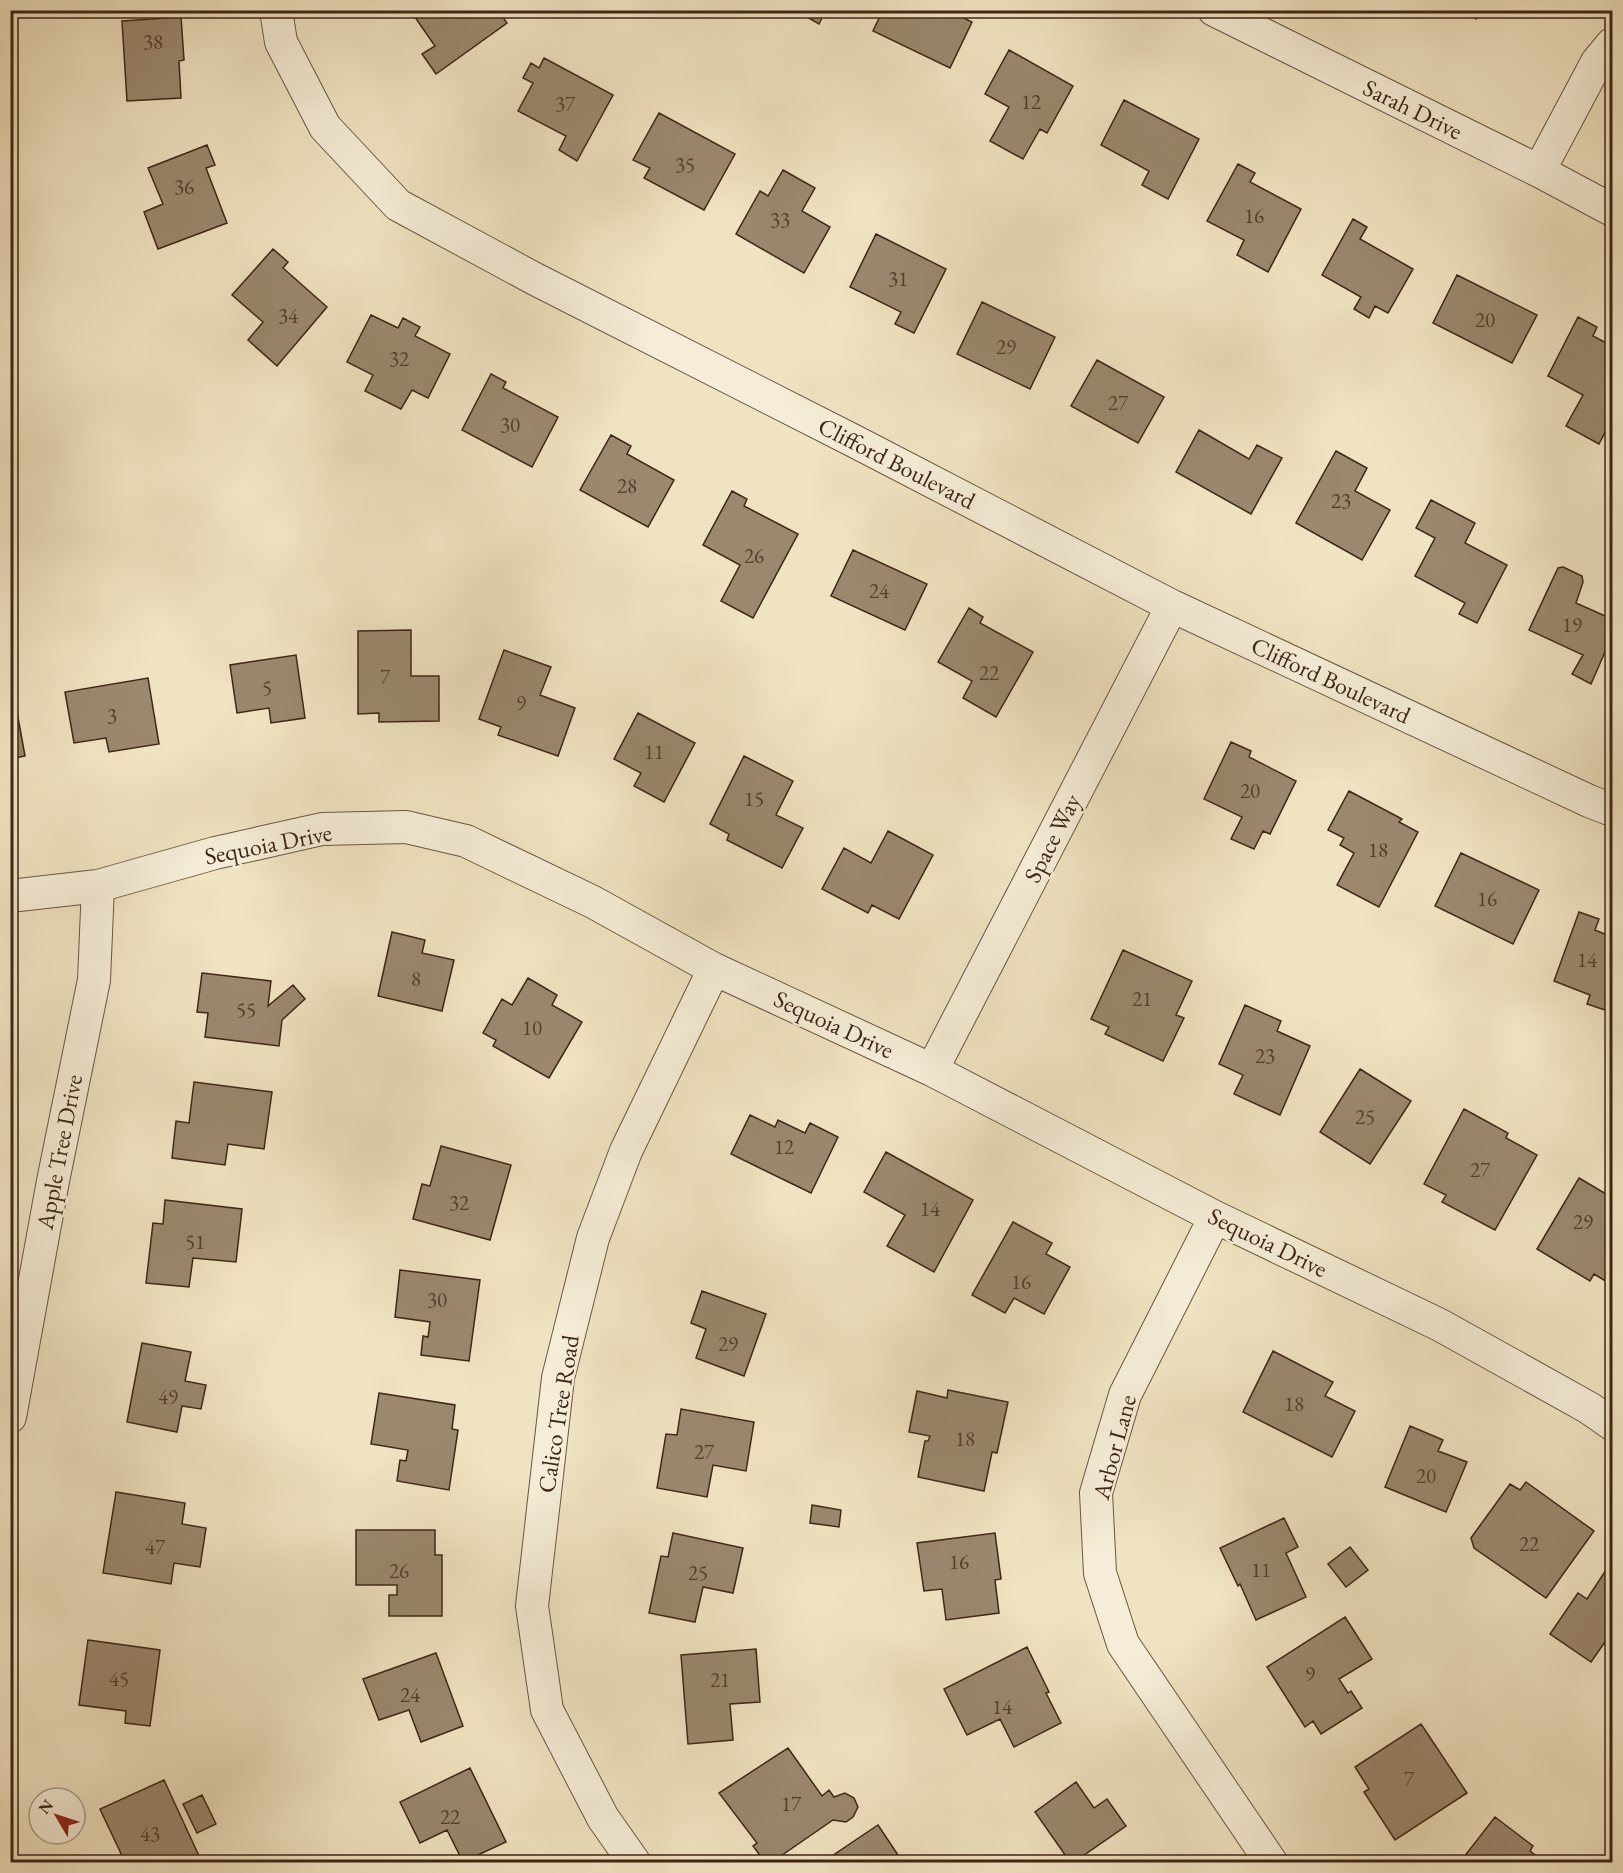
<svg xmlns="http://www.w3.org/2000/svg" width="1623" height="1873" font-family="'EB Garamond',serif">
<rect width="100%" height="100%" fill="#f0e3c1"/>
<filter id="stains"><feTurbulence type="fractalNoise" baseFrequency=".00333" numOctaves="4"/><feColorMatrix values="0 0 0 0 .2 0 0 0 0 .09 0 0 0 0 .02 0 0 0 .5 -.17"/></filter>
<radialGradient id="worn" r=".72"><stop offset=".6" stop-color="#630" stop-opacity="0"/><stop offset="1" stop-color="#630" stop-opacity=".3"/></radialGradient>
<path fill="#9b886f" stroke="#3e2617" stroke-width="1.5" d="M 410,10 L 498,10 L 507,23 L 436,74 L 422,54 L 435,46 Z
M 795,10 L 826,10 L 819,24 Z
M 883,10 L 948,10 L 972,22 L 950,68 L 873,31 Z
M 1464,10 L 1482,10 L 1476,19 Z
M 181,17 L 184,60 L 179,61 L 181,98 L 127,101 L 122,21 Z
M 1009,50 L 1073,86 L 1047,133 L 1040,129 L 1023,159 L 990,141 L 1009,107 L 985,94 Z
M 544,58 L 613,95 L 577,161 L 559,150 L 566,136 L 518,111 L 533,83 L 523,78 L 531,63 L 539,68 Z
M 1124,100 L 1199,139 L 1168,199 L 1142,185 L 1149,171 L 1101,145 Z
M 659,113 L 735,154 L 704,210 L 644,178 L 650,168 L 633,160 Z
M 207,145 L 215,165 L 206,168 L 227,223 L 158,249 L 144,212 L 163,204 L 148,168 Z
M 1238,164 L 1255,173 L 1250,182 L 1301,209 L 1268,272 L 1237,255 L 1244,240 L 1207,221 Z
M 783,170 L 815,188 L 802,211 L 830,227 L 804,273 L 736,234 L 760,191 L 768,196 Z
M 1353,219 L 1367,227 L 1360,239 L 1413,269 L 1388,313 L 1375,306 L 1369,318 L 1354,309 L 1361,297 L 1322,275 Z
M 876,234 L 946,269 L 914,333 L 895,324 L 901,312 L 850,287 Z
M 273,249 L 288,262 L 283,268 L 327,307 L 277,366 L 248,340 L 263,322 L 232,295 Z
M 1457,275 L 1537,315 L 1512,363 L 1433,323 Z
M 982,302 L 1055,337 L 1030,389 L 957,354 Z
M 371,315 L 398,328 L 403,318 L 420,327 L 415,336 L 450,354 L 428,398 L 412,390 L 401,409 L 365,391 L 373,375 L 347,362 Z
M 1578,317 L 1597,327 L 1593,336 L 1612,346 L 1612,419 L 1599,444 L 1566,426 L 1583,395 L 1548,376 Z
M 1097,360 L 1164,397 L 1138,443 L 1071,406 Z
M 491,374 L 506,382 L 503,388 L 558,417 L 532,467 L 462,430 Z
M 1199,430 L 1249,459 L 1257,445 L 1282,458 L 1251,514 L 1176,472 Z
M 611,435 L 631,446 L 627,454 L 674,480 L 648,527 L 580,490 Z
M 1336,451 L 1367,468 L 1355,491 L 1390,510 L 1362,560 L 1296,523 Z
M 732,491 L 747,499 L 744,506 L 798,534 L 753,618 L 721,601 L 740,565 L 703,545 Z
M 1431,500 L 1475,523 L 1465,543 L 1507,565 L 1477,623 L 1459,614 L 1465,603 L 1415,576 L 1435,538 L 1416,528 Z
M 853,550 L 927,584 L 905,630 L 831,596 Z
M 1563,567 L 1582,576 L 1583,582 L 1576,603 L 1612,619 L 1612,636 L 1591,684 L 1572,674 L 1583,655 L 1529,630 L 1558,568 Z
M 969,608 L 983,617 L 980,623 L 1033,652 L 996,717 L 963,698 L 972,681 L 938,662 Z
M 411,630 L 411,676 L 439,676 L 439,721 L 379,722 L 379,713 L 358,714 L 358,631 Z
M 504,650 L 551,667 L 540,695 L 575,708 L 558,756 L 498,735 L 501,727 L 479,719 Z
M 296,655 L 305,718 L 271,723 L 269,708 L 237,713 L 230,665 Z
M 148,678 L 159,744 L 109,752 L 106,738 L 74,743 L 65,692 Z
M 17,712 L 25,756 L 10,759 L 10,713 Z
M 638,713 L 695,743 L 664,802 L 634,786 L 641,773 L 614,759 Z
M 1231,742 L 1251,751 L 1249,757 L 1296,781 L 1270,834 L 1263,831 L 1254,849 L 1231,839 L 1242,817 L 1204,799 Z
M 744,756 L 793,781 L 776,815 L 803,828 L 782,868 L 727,840 L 729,834 L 710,824 Z
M 1349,791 L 1402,819 L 1399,822 L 1418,832 L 1379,907 L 1337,885 L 1354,853 L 1340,845 L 1344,838 L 1328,830 Z
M 888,831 L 933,855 L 899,919 L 872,905 L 868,913 L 822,889 L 844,848 L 871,863 Z
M 1461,853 L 1539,890 L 1513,944 L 1435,906 Z
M 1579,912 L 1599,919 L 1595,930 L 1612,937 L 1612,1003 L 1611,1002 L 1608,1011 L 1587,1004 L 1590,995 L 1554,981 Z
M 392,932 L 425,940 L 422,953 L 454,960 L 442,1011 L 378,996 Z
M 1123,950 L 1192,981 L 1176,1015 L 1184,1018 L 1163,1061 L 1105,1034 L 1109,1027 L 1091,1019 Z
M 202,973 L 271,981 L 268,1006 L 293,985 L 305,999 L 282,1020 L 279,1046 L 205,1037 L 208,1013 L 197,1012 Z
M 528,978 L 557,995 L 552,1005 L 582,1022 L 549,1078 L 493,1046 L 496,1040 L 483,1033 L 502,999 L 512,1005 Z
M 1245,1005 L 1281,1021 L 1277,1031 L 1310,1046 L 1280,1115 L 1234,1094 L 1243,1075 L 1219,1064 Z
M 1360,1069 L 1411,1101 L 1370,1164 L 1320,1132 Z
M 194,1082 L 272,1092 L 264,1149 L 228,1144 L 225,1165 L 172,1158 L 176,1121 L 189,1123 Z
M 1464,1109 L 1508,1133 L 1506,1138 L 1537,1155 L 1495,1230 L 1442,1202 L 1446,1195 L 1424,1184 Z
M 750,1115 L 775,1127 L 778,1120 L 805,1133 L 810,1123 L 838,1137 L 811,1193 L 731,1154 Z
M 441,1146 L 511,1165 L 490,1240 L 413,1219 L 422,1184 L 430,1186 Z
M 886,1152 L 973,1200 L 934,1272 L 887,1246 L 905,1215 L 864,1192 Z
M 1579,1178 L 1606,1194 L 1612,1183 L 1612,1285 L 1594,1274 L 1590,1281 L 1537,1249 Z
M 165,1200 L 242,1209 L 236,1262 L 193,1258 L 189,1287 L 146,1283 L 153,1223 L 163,1224 Z
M 1013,1222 L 1052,1243 L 1046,1254 L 1070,1267 L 1044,1314 L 1014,1298 L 1005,1313 L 972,1295 Z
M 400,1270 L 480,1280 L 469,1361 L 421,1355 L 423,1336 L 428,1337 L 430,1322 L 395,1317 Z
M 702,1291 L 766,1314 L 744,1376 L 696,1358 L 706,1329 L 691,1323 Z
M 142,1343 L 191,1352 L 185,1381 L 206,1385 L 201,1409 L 182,1406 L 177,1432 L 127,1422 Z
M 1273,1351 L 1333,1382 L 1325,1396 L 1355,1411 L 1332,1457 L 1243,1412 Z
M 948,1390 L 1008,1402 L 997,1453 L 992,1452 L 984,1491 L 918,1477 L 925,1441 L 928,1441 L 930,1436 L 909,1432 L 917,1391 L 947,1398 Z
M 379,1393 L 455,1405 L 452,1429 L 458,1430 L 449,1490 L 397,1481 L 400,1460 L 406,1461 L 408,1450 L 371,1444 Z
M 681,1409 L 754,1422 L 746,1471 L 713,1465 L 707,1497 L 657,1488 L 666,1434 L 677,1435 Z
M 1410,1426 L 1443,1440 L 1438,1451 L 1467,1462 L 1446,1512 L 1385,1487 Z
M 1526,1482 L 1594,1531 L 1546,1598 L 1474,1548 L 1471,1538 L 1510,1484 L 1520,1490 Z
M 116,1492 L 185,1503 L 182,1524 L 206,1528 L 200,1567 L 174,1563 L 171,1584 L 103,1573 Z
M 812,1505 L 841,1510 L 839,1527 L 810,1523 Z
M 1284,1518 L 1298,1547 L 1286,1553 L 1306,1597 L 1256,1620 L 1240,1584 L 1238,1586 L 1220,1548 Z
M 356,1530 L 435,1530 L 435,1555 L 442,1555 L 442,1616 L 389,1616 L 389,1595 L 397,1595 L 397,1585 L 356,1585 Z
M 673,1533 L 743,1548 L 733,1593 L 703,1587 L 695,1622 L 649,1613 L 661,1556 L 668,1557 Z
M 995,1533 L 1001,1579 L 995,1580 L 999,1613 L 946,1620 L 942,1589 L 924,1591 L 917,1543 Z
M 1350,1547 L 1368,1570 L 1346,1587 L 1328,1564 Z
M 1612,1561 L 1612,1632 L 1591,1662 L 1550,1634 L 1578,1593 L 1587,1599 Z
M 1345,1617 L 1372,1659 L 1339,1679 L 1348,1693 L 1351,1691 L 1362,1708 L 1321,1734 L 1313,1721 L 1305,1727 L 1267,1667 Z
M 88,1640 L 160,1650 L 150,1726 L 125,1723 L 126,1711 L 79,1705 Z
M 1027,1647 L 1049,1692 L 1046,1693 L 1061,1723 L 1014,1747 L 1000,1719 L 967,1735 L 944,1689 Z
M 756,1649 L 760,1702 L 730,1704 L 733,1740 L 688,1744 L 681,1655 Z
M 436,1653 L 463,1726 L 421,1742 L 409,1710 L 379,1720 L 363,1679 Z
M 1421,1724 L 1467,1793 L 1395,1840 L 1364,1792 L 1369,1789 L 1355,1767 Z
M 788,1748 L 822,1796 L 829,1790 L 834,1797 L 845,1793 L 854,1798 L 858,1807 L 853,1817 L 846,1822 L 833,1820 L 772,1862 L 765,1862 L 753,1846 L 757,1843 L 719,1793 Z
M 470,1768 L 506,1842 L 463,1862 L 447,1830 L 420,1843 L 400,1802 Z
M 164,1780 L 199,1856 L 186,1862 L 125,1862 L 100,1809 Z
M 1076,1782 L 1094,1808 L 1107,1799 L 1126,1826 L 1074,1862 L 1070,1862 L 1035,1812 Z
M 202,1795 L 216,1824 L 197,1833 L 183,1804 Z
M 1495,1817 L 1533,1846 L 1530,1851 L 1543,1861 L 1542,1862 L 1460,1862 Z
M 878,1825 L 902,1861 L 900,1862 L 823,1862 Z"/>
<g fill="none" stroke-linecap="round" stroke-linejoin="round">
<g stroke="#6a5542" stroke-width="34">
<path id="street" d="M 276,10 L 281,42 L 325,127 L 398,205 L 535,279 L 854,441 L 1172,606 L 1589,801 L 1612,810
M 1214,10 L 1539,171 L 1612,210
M 1539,171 L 1597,62 L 1612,44
M 10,896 L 98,886 L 215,853 L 322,829 L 406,827 L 466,841 L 593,902 L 714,969 L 932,1070 L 1215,1217 L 1440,1325 L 1589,1408 L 1612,1424
M 932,1070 L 1172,606
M 1215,1217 L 1125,1395 L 1096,1493 L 1100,1573 L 1123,1644 L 1271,1862
M 10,1417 L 53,1181 L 94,980 L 98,886
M 634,1862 L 603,1818 L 547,1710 L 532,1606 L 558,1378 L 593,1238 L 626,1151 L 714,969"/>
</g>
<use href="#street" stroke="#f5edd7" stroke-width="32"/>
</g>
<g text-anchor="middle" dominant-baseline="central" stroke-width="4.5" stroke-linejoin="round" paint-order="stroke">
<g font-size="21" fill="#553e2d">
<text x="153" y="41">38</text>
<text x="1031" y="101">12</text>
<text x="565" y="103">37</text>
<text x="685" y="164">35</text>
<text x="184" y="186">36</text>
<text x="1254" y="215">16</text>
<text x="780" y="219">33</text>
<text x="898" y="278">31</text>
<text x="288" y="315">34</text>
<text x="1485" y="319">20</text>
<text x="1006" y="346">29</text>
<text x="399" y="358">32</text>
<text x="1118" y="402">27</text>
<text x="510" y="424">30</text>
<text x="627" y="485">28</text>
<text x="1341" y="500">23</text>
<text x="754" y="555">26</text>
<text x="879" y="590">24</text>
<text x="1572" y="624">19</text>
<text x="989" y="672">22</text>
<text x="385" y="676">7</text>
<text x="267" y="687">5</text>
<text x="521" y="702">9</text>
<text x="112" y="715">3</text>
<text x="654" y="751">11</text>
<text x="1250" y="790">20</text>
<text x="754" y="798">15</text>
<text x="1378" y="849">18</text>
<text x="1487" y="898">16</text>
<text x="1587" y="959">14</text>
<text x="416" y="978">8</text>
<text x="1142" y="998">21</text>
<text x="246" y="1009">55</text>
<text x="532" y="1027">10</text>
<text x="1265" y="1055">23</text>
<text x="1365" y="1116">25</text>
<text x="784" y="1146">12</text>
<text x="1480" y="1169">27</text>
<text x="459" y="1202">32</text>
<text x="930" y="1208">14</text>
<text x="1583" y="1221">29</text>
<text x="195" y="1241">51</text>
<text x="1021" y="1281">16</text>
<text x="437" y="1299">30</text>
<text x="728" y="1343">29</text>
<text x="168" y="1396">49</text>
<text x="1294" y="1403">18</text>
<text x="965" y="1438">18</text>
<text x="704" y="1451">27</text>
<text x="1426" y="1475">20</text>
<text x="1529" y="1543">22</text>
<text x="155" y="1546">47</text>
<text x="959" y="1561">16</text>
<text x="1261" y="1569">11</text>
<text x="399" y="1570">26</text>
<text x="698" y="1572">25</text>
<text x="1310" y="1673">9</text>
<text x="119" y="1678">45</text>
<text x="720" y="1679">21</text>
<text x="410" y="1694">24</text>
<text x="1002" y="1706">14</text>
<text x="1409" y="1778">7</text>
<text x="791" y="1803">17</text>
<text x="450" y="1816">22</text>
<text x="150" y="1833">43</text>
</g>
<g font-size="24" fill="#3e2617" stroke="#f5edd7">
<text transform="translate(1413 109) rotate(26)">Sarah Drive</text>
<text transform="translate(897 463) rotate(27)">Clifford Boulevard</text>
<text transform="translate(1331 680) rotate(25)">Clifford Boulevard</text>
<text transform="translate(1052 838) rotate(-63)">Space Way</text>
<text transform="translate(268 844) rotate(-11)">Sequoia Drive</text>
<text transform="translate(834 1024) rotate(25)">Sequoia Drive</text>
<text transform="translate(59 1152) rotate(-79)">Apple Tree Drive</text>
<text transform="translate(1268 1242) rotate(26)">Sequoia Drive</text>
<text transform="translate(558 1414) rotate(-81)">Calico Tree Road</text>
<text transform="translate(1114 1447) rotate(-75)">Arbor Lane</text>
</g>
</g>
<rect width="1623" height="1873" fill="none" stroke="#f0e3c1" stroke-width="36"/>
<rect x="12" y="12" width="1599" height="1849" fill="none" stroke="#3e2617" stroke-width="3"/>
<rect x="18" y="18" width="1587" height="1837" fill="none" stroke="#3e2617" stroke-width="1.5"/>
<g transform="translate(57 1816) rotate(309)"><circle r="28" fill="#f5edd7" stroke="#ac9d8a" stroke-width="1.5"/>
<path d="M0-4.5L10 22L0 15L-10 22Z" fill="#8f2418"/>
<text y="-9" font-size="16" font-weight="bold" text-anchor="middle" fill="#3e2617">N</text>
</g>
<rect width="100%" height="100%" filter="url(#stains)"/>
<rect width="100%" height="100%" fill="url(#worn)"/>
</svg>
